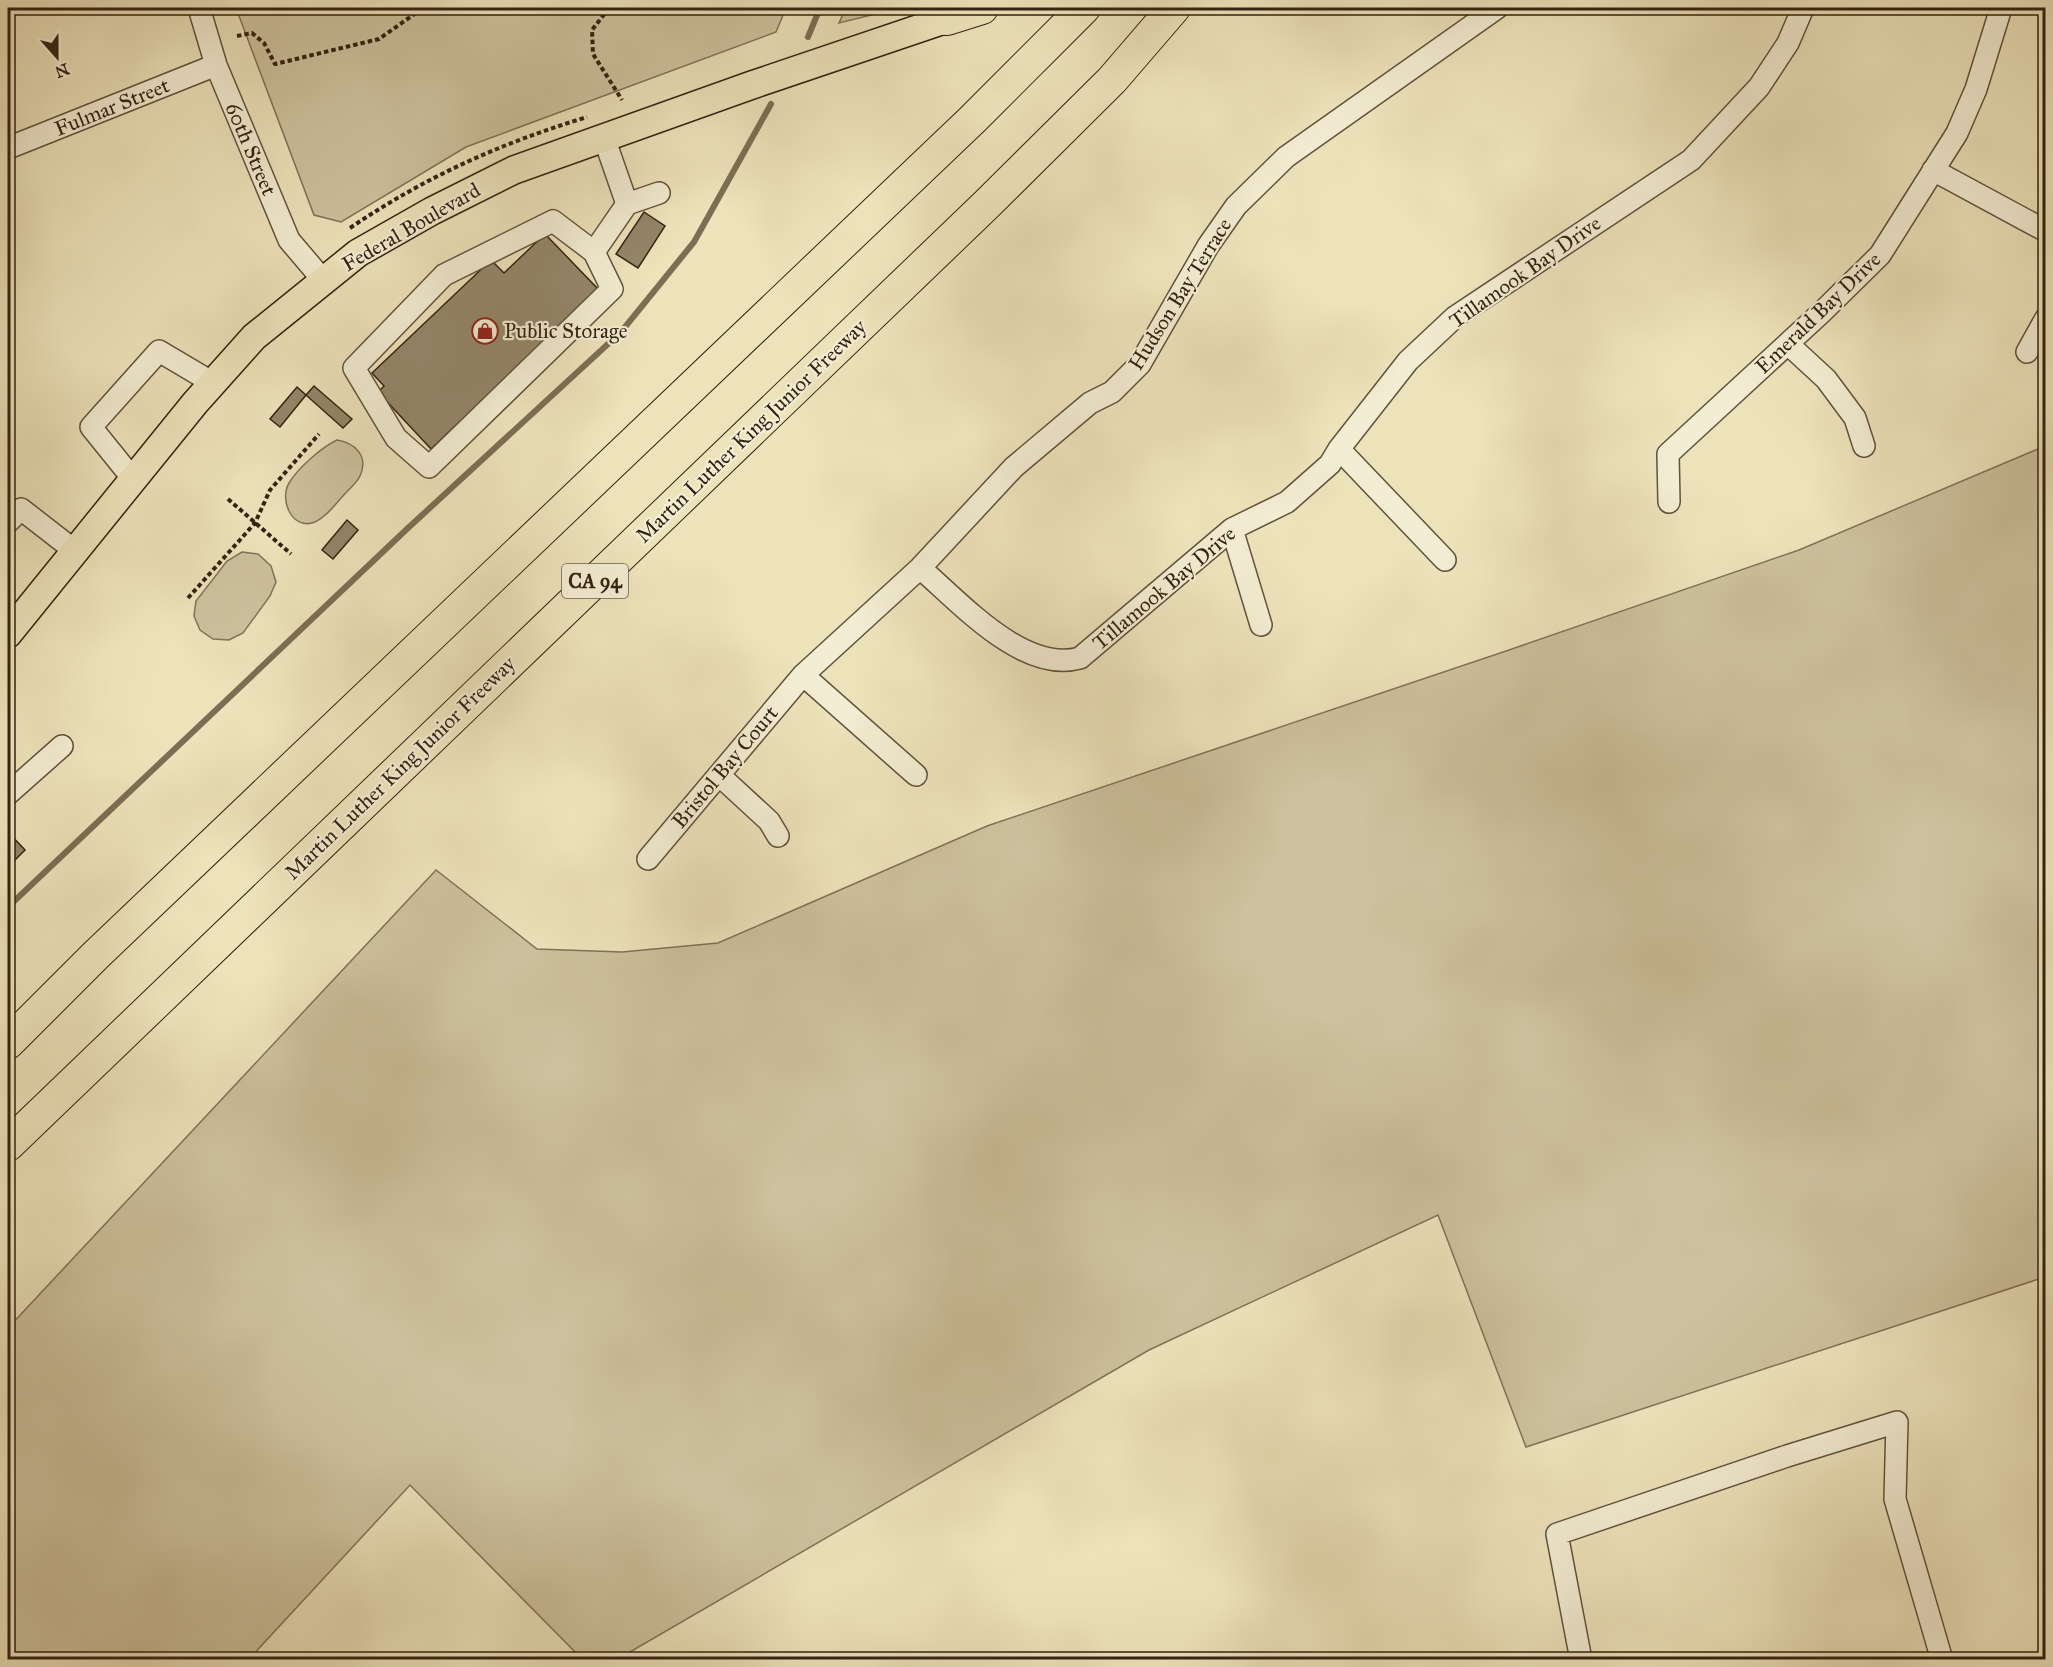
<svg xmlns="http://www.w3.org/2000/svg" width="2053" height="1667" font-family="'IM FELL Great Primer',serif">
<rect width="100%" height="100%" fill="#ede3bb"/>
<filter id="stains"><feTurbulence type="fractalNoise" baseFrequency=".00333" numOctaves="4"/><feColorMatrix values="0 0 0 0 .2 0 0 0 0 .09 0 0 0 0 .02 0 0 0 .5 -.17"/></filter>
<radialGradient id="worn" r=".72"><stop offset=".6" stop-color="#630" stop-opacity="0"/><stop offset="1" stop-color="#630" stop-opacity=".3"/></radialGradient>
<path fill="#cdc29e" stroke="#807258" stroke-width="1.5" d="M 236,8 L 786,8 L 776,32 L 466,147 L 341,222 L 314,215 Z
M 846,8 L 900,8 L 839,23 Z
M 337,440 C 355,443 369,456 360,476 C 357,483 348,490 342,497 C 334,506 326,517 315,522 C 292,531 279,500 289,483 C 298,468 322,447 337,440 Z
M 2045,446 L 2045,1277 L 1526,1447 L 1438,1215 L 1149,1350 L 618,1659 L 582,1659 L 410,1485 L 249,1659 L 8,1659 L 8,1328 L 436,870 L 537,949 L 622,952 L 718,943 L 987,826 L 1509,650 L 1799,550 Z
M 242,552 L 258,554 L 271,566 L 276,582 L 270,596 L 243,633 L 229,640 L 213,639 L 200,630 L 194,616 L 196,601 L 227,561 Z"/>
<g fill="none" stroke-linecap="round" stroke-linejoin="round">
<path stroke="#7c6e54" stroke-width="6" d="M 808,37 L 820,8
M 8,907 L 408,528 L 621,332 L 694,242 L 771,104"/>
</g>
<path fill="#938669" stroke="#322211" stroke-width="1.5" d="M 644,212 L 665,226 L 638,268 L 616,254 Z
M 545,234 L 599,290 L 431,449 L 378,392 L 384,386 L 372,373 L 491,260 L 504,273 Z
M 314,386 L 352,419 L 343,428 L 306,395 Z
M 297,387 L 306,395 L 280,427 L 270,419 Z
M 347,520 L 358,530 L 333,559 L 322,550 Z
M 8,832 L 25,850 L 8,867 Z"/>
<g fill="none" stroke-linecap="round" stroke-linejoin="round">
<g stroke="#61523c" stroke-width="24">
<path id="minor" d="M 199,8 L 216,65 L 289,240 L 323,280
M 8,148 L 216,65
M 1933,170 L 2046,231
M 627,204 L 659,193
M 594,252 L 612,289 L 429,467 L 396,438 L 354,368 L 444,275 L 553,221 L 594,252 L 627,204 L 604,138
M 1788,344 L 1826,379 L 1855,418 L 1864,446
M 2027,352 L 2046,318
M 1339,449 L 1445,560
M 133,479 L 91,427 L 159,351 L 213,383
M 1669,502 L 1668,454 L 1822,312 L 1880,255 L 1957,133 L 1976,89 L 2001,8
M 8,522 L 21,509 L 75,551
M 1232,529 L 1261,625
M 920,568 C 960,602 1023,674 1080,658 L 1232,529 L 1287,502 L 1330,464 L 1339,449 L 1408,361 L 1455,317 L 1691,160 L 1759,87 L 1788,43 L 1803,8
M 803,675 L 916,775
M 719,775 L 769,821 L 778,836
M 8,794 L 62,746
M 648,859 L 803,675 L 920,568 L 1014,467 L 1090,403 L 1112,392 L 1140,364 L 1208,246 L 1236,206 L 1286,157 L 1497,8
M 1581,1660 L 1557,1534 L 1787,1456 L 1897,1422 L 1895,1499 L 1942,1660"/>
</g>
<g stroke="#322211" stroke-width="30">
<path id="major" d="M 8,634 L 195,403 L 254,337 L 358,253 L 432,211 L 514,170 L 752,85 L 947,19"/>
</g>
<g stroke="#322211" stroke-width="34">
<path id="highway" d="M 947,19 L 982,8
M 8,1043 L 96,955 L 972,120 L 1084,8
M 8,1145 L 987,204 L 1112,80 L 1174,8"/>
</g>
<path stroke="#322211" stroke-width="4" stroke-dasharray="4.5 3" stroke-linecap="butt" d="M 609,8 L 592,30 L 593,54 L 622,100
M 885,14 L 895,8
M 237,36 L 252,33 L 264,43 L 275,64 L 379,39 L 423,8
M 350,228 C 427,176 499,144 587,117
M 228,499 L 291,554
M 188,598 L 255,523 L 270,490 L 319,434"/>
<use href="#minor" stroke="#f3edd3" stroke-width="21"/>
<use href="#major" stroke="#ede3bb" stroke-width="27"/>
<use href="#highway" stroke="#ede3bb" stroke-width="32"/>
</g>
<defs>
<g id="shop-ring" transform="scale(1.35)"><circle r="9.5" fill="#f3edd3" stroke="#8f2418" stroke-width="1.5"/><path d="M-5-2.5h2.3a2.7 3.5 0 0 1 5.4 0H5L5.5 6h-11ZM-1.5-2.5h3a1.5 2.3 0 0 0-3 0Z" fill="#8f2418"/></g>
</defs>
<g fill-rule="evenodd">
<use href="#shop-ring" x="485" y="331"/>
</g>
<g text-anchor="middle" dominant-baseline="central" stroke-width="4.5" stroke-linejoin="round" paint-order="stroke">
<rect fill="#f3edd3" stroke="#6c5f4b" stroke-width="1.5" x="562" y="564" width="66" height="34" rx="4.5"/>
<g font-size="20" font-weight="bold" fill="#322211">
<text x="595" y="581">CA 94</text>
</g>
<g font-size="21" fill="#322211" stroke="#f3edd3">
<text transform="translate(112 107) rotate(-22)">Fulmar Street</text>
<text transform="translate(251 149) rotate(67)">60th Street</text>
<text transform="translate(411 227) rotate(-30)">Federal Boulevard</text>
<text transform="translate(1525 272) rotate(-35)">Tillamook Bay Drive</text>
<text transform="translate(1180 294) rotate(-58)">Hudson Bay Terrace</text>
<text transform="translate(1818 313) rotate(-44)">Emerald Bay Drive</text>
<text transform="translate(751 431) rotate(-44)">Martin Luther King Junior Freeway</text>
<text transform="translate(1164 588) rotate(-40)">Tillamook Bay Drive</text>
<text transform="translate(725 767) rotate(-50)">Bristol Bay Court</text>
<text transform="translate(400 768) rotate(-44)">Martin Luther King Junior Freeway</text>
</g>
<g font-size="21" fill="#322211" stroke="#f3edd3" text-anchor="start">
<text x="504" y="331">Public Storage</text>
</g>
</g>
<rect width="2053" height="1667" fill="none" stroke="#ede3bb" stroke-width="30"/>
<rect x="9" y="9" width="2035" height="1649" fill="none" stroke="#322211" stroke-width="3"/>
<rect x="15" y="15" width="2023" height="1637" fill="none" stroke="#322211" stroke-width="1.5"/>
<g transform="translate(57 57) rotate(159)" stroke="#f3edd3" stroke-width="4.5" paint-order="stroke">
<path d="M0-4.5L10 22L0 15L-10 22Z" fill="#322211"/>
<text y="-9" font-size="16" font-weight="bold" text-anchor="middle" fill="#322211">N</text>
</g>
<rect width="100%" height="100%" filter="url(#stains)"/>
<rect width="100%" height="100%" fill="url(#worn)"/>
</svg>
